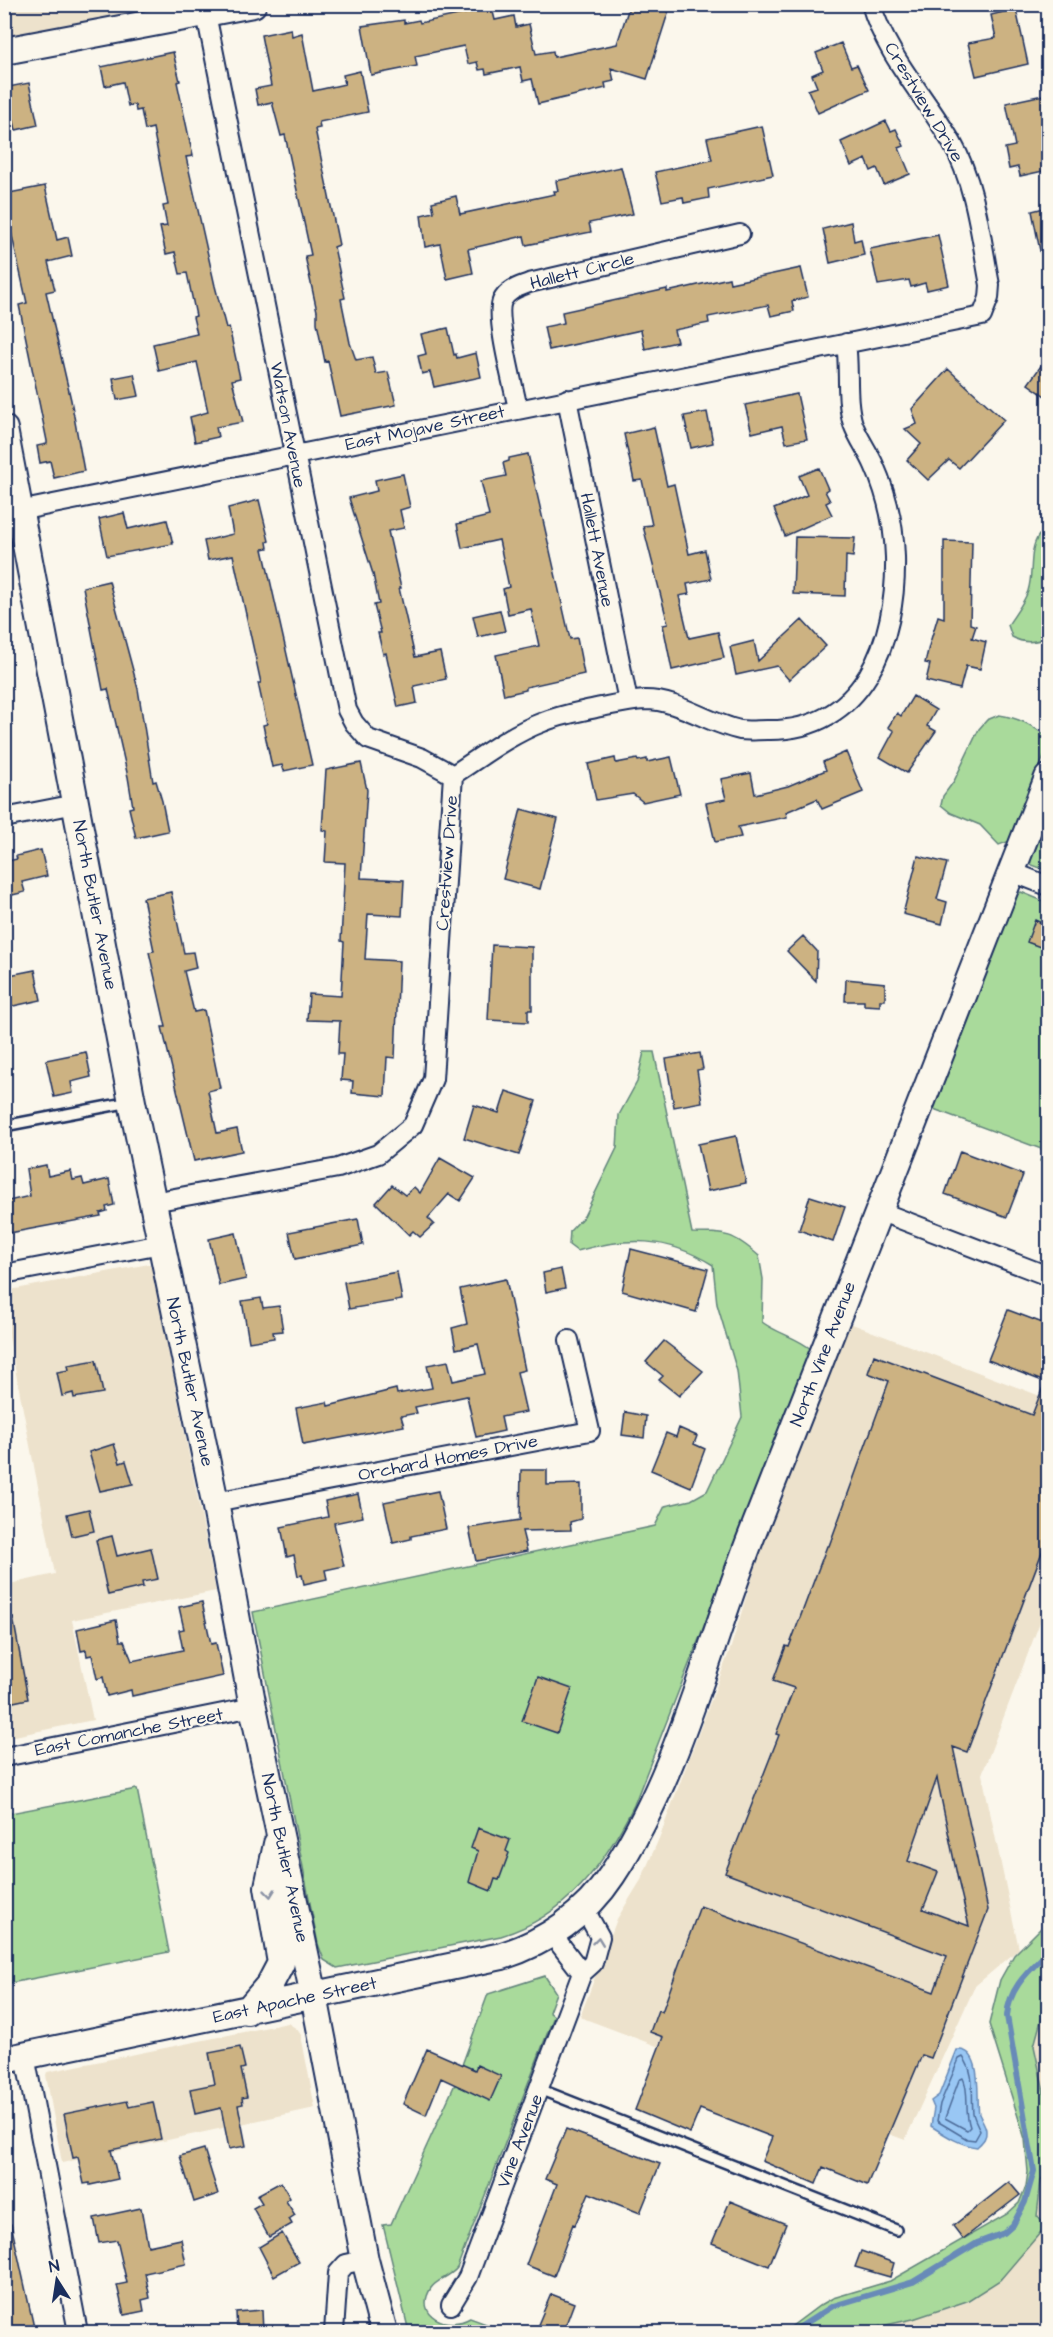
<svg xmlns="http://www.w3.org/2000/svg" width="1053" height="2337" font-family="'Architects Daughter',sans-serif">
<rect width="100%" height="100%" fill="#fbf7ec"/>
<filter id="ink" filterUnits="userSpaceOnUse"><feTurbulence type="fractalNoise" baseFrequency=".0167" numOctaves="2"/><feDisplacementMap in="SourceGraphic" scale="12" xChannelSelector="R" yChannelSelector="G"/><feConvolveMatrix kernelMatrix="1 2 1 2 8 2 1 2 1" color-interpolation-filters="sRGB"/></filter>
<g filter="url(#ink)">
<path fill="#ede2cc" d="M 5,5 L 178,5 L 5,39 Z
M 149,1264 L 152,1268 L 216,1591 L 72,1620 L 93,1720 L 5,1738 L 5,1585 L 55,1574 L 5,1317 L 5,1291 Z
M 847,1322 L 1048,1399 L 1048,1601 L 982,1774 L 1019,1949 L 975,1986 L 905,2140 L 580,2017 L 617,1919 L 641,1880 L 660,1836 L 731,1647 L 768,1525 Z
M 1048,1995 L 1048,2111 L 1034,2046 Z
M 288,2023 L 297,2029 L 301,2035 L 315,2108 L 62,2163 L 46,2075 L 47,2072 Z
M 1048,2170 L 1048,2332 L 855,2332 L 913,2319 L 967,2302 L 1000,2280 L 1037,2216 L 1041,2180 Z"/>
<path fill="#a9da9b" stroke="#62847c" stroke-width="1.5" d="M 1039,535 L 1048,535 L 1048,636 C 1036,643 1024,644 1012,637 L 1008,625 C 1015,614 1024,603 1028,591 C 1034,572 1028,551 1039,535 Z
M 999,715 C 1019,718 1033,725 1048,738 L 1048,746 L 1010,841 L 999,845 L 980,825 L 951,813 L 941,805 L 943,796 L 954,781 L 979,729 L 987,720 Z
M 1048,807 L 1048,871 L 1032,865 L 1029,859 Z
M 1021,892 L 1048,903 L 1048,1165 L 1040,1161 L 1044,1150 L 931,1108 L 1016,895 Z
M 644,1052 L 654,1052 L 692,1233 C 727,1233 733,1233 759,1256 L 763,1279 L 762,1322 C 778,1334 797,1337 812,1350 L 634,1805 C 604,1865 567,1916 501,1936 L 337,1968 L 324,1960 L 318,1944 L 253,1612 L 655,1526 L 665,1506 L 691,1500 L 707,1491 L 742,1417 L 737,1371 L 717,1304 L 713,1265 C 666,1236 628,1237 577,1251 L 569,1245 L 570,1231 L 584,1216 L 617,1148 L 619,1115 L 637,1082 Z
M 137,1789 L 169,1952 L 5,1984 L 5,1814 Z
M 1048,1921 L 1048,1995 L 1034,2046 L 1048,2111 L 1048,2170 L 1041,2180 L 1037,2216 L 1046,2226 L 1000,2280 L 967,2301 L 913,2319 L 855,2332 L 784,2332 L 819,2306 L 833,2298 L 890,2281 L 1007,2214 L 1019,2203 L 1026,2186 L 1028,2172 L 1025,2139 L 989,2024 L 1000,1980 L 1014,1955 Z
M 545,1976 L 556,1993 L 549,2012 L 554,2016 L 457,2268 C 450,2277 437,2279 431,2288 C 413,2316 448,2331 470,2318 L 508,2332 L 409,2332 L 383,2225 L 391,2224 L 455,2084 L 488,1994 Z"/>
<path fill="#99c7f4" stroke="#678ab8" stroke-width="1.5" d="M 957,2050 C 984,2047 976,2099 979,2114 C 981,2119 986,2125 986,2131 C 987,2138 982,2142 977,2147 C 960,2145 945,2135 931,2126 L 934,2108 L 931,2101 L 939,2095 Z"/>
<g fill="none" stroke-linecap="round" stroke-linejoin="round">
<path stroke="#4d6c9a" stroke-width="1.5" d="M 963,2057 C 976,2075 971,2092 973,2113 C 974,2119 978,2125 980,2131 L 975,2140 L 967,2139 L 937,2121 L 940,2104 L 959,2059 Z
M 963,2078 C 970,2092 964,2111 970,2127 L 967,2130 L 945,2118 L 959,2080 Z"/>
<path stroke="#678ab8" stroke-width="6" d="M 792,2332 L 833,2306 L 913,2282 L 977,2243 L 1004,2233 L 1013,2225 L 1025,2202 L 1034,2171 L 1007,2016 C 1009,1987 1029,1971 1048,1952"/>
</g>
<path fill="#ccb282" stroke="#1b2f5e" stroke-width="1.5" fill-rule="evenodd" d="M 630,4 L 668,4 L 667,10 L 669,10 L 647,79 L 611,68 L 614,81 L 605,83 L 606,88 L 538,104 L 532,79 L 523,81 L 520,67 L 486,74 L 485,69 L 479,70 L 477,62 L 468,64 L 464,46 L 415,56 L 417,66 L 371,75 L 362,26 L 404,20 L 404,23 L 419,20 L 420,23 L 492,8 L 495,20 L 514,16 L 516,27 L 529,24 L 536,54 L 553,51 L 554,57 L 617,44 Z
M 1016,9 L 1028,64 L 976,76 L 968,43 L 996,38 L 991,15 Z
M 291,29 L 292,36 L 302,33 L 313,91 L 345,84 L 343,75 L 360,71 L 368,112 L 319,122 L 320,128 L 315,129 L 339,245 L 334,247 L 345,298 L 341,299 L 350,343 L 356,360 L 372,357 L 376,374 L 388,372 L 396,405 L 340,416 L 328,361 L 325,362 L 317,323 L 317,311 L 305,256 L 311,255 L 285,135 L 281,136 L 272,102 L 258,105 L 255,89 L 271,86 L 261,35 Z
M 841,43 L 851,67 L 857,65 L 869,90 L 818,113 L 808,90 L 817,87 L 812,75 L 823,70 L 816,53 Z
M 173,52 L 180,81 L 177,82 L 193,156 L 186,157 L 215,286 L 226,328 L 229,327 L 240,378 L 232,380 L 243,422 L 216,427 L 218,437 L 195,442 L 190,417 L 208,412 L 197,362 L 159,371 L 153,344 L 197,334 L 193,317 L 196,316 L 187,273 L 180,274 L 175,252 L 166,254 L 160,227 L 167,226 L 163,206 L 168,205 L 153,128 L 145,130 L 141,110 L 136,111 L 135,105 L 128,106 L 123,82 L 105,86 L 101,67 Z
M 29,83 L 38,125 L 16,130 L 11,109 L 4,110 L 4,94 L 9,93 L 8,87 Z
M 1048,94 L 1048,170 L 1020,176 L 1018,167 L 1009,169 L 1005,148 L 1015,146 L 1006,103 Z
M 886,121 L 891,131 L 896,129 L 904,146 L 899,148 L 910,174 L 884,185 L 877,168 L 871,171 L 866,159 L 851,166 L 841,142 Z
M 762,126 L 773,175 L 708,189 L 709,198 L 684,203 L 683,197 L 662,201 L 655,172 L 712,160 L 707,138 Z
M 621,167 L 633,214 L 589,223 L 591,232 L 526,245 L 524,236 L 468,249 L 473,273 L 447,279 L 440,244 L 425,247 L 421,215 L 434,212 L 432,202 L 456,196 L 460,214 L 555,194 L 554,191 L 558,191 L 556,181 Z
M 45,186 L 57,240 L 68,237 L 72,256 L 48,262 L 55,290 L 46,292 L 71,400 L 84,471 L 54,478 L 50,461 L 40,463 L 37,446 L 47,444 L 47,441 L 19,305 L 27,303 L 4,200 L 4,194 Z
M 1048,207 L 1048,255 L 1041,256 L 1032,211 Z
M 851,222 L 854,241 L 861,239 L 864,255 L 830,263 L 823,229 Z
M 938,235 L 949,285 L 927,290 L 925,283 L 911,287 L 909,280 L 878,285 L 870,249 Z
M 801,268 L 808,297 L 792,301 L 794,311 L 771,316 L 768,305 L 708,317 L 709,323 L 674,330 L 677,342 L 645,349 L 641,330 L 549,350 L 544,327 L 564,323 L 562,312 L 667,289 L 667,292 L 729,278 L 730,283 Z
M 448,328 L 454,355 L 456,354 L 457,358 L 476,353 L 481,377 L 434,387 L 430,372 L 422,374 L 418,356 L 426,354 L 421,334 Z
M 1048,356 L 1048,398 L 1028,384 Z
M 948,369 L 1004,420 L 959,468 L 949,460 L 928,480 L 907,460 L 921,444 L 905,429 L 917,424 L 912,409 Z
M 134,374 L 139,396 L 117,400 L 113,378 Z
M 797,394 L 807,439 L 786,443 L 782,426 L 752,433 L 745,405 Z
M 707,412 L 713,443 L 691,448 L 684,416 Z
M 654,427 L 667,486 L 674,484 L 689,554 L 705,550 L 711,579 L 687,584 L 689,594 L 679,596 L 689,638 L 718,632 L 724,658 L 672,670 L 663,625 L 668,624 L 643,526 L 652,525 L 642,480 L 634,481 L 624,434 Z
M 528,454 L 570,639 L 577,638 L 584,674 L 526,687 L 526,690 L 504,695 L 496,655 L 539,646 L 531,609 L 508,614 L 503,589 L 509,587 L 499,540 L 462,548 L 457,524 L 489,516 L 481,481 L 506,476 L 503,463 L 509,461 L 509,458 Z
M 819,468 L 828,489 L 825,491 L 830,501 L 826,503 L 832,515 L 785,536 L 774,509 L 807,495 L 799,476 Z
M 403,474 L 410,507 L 400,510 L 404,528 L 388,531 L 401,588 L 399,588 L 415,657 L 440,652 L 446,679 L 414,686 L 417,703 L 398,707 L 386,653 L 383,654 L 378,633 L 381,633 L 374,605 L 379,604 L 373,574 L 349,498 L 377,491 L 375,480 Z
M 259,500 L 269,541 L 267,542 L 268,548 L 263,549 L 312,765 L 284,771 L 282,765 L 272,767 L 263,725 L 267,724 L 258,683 L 261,683 L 233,555 L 208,560 L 204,541 L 233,534 L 228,508 Z
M 124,513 L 128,529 L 167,520 L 173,544 L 107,556 L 99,519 Z
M 795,537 L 855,538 L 853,557 L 846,556 L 845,596 L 793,594 Z
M 944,541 L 972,542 L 970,624 L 976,626 L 972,638 L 986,642 L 980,669 L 966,666 L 960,689 L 926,681 L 930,664 L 925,663 L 929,646 L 938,616 L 944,618 Z
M 109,581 L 138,689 L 153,782 L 156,781 L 162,801 L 168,831 L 136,838 L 129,808 L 133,807 L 128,777 L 108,689 L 103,690 L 83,587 Z
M 500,610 L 505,631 L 478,637 L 473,616 Z
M 802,620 L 826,646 L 789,680 L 777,666 L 736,675 L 730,647 L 754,641 L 758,661 Z
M 913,696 L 936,710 L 927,726 L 936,731 L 907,773 L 880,757 L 894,731 L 888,727 L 897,713 L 901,716 Z
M 846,752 L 863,792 L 822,809 L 817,799 L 786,812 L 787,817 L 738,827 L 741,837 L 715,842 L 706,803 L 726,799 L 721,779 L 751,773 L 755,794 L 788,786 L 826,770 L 823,762 Z
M 671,757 L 680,794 L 643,802 L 633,794 L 596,800 L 588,764 L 615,758 L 616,763 L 637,759 L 638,761 L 647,759 L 647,762 Z
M 361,763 L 367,790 L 361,878 L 404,880 L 402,916 L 368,914 L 365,959 L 399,961 L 395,1058 L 387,1057 L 385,1096 L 352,1093 L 353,1081 L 341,1080 L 343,1054 L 338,1054 L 340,1021 L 307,1020 L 309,994 L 341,996 L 344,942 L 341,941 L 345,863 L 325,862 L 327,831 L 322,830 L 326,770 Z
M 521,809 L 558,819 L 540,889 L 503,879 Z
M 41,850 L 47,876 L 22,882 L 25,892 L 4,897 L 4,862 L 17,859 L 16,856 Z
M 918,856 L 947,863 L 937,899 L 947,902 L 942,924 L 903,914 Z
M 171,892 L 184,953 L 193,952 L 196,968 L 184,971 L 194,1012 L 204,1010 L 220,1088 L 208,1091 L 217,1133 L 237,1129 L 242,1151 L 194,1161 L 162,1027 L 166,1027 L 149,952 L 154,951 L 143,898 Z
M 1035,920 L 1048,926 L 1048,950 L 1027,942 Z
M 803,936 L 817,951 L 816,981 L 787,951 Z
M 492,945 L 532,947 L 532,1010 L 528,1010 L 528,1022 L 488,1020 Z
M 35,970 L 41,1000 L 4,1008 L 4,976 Z
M 846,979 L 885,983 L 885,1000 L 880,1000 L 880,1006 L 864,1005 L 864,1001 L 845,1001 Z
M 86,1052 L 91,1077 L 71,1082 L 73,1093 L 54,1097 L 46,1060 Z
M 700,1053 L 703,1069 L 697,1070 L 702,1102 L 674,1107 L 666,1059 Z
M 506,1091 L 536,1101 L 519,1155 L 464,1138 L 474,1105 L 499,1113 Z
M 736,1136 L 746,1183 L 708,1191 L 698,1144 Z
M 960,1151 L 1023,1175 L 1007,1217 L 945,1194 Z
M 440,1158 L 475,1178 L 460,1201 L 449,1194 L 428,1218 L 434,1224 L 420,1237 L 413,1231 L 409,1235 L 376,1203 L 392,1185 L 405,1195 L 414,1187 L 420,1193 Z
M 46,1165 L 48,1176 L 71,1171 L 73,1180 L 82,1178 L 84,1185 L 109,1179 L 114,1205 L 106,1207 L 107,1211 L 100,1213 L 101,1216 L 4,1234 L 4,1202 L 30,1196 L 26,1169 Z
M 810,1196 L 845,1207 L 833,1242 L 799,1230 Z
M 358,1219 L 363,1245 L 295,1259 L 289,1232 Z
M 236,1233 L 246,1279 L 219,1285 L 209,1239 Z
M 631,1249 L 708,1269 L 696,1312 L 622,1291 Z
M 561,1269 L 565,1288 L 546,1292 L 543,1273 Z
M 397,1272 L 402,1300 L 349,1309 L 344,1282 Z
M 506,1279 L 525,1370 L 517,1372 L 526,1412 L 501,1417 L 504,1431 L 476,1437 L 467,1396 L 415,1407 L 417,1413 L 401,1416 L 404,1426 L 303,1445 L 296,1408 L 327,1402 L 328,1406 L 396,1389 L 397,1394 L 432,1388 L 427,1365 L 448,1361 L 453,1381 L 485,1374 L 478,1344 L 456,1349 L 452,1328 L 467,1324 L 460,1289 Z
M 261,1298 L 263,1308 L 279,1306 L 283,1331 L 273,1332 L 274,1338 L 249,1342 L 242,1301 Z
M 1008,1310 L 1048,1325 L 1048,1536 L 967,1752 L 953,1747 L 988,1910 L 931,2058 L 922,2055 L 867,2185 L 823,2167 L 816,2184 L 762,2161 L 772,2137 L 700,2109 L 690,2133 L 635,2110 L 663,2037 L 650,2032 L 658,2010 L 662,2012 L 700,1906 L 934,1992 L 947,1956 L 725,1873 L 779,1735 L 776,1734 L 794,1688 L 773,1681 L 786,1646 L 789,1647 L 827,1546 L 829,1546 L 889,1381 L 868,1373 L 874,1355 L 1032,1415 L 1045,1382 L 988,1360 ZM 937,1778 L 958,1880 L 969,1926 L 923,1909 L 938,1872 L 908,1861 Z
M 664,1341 L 703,1371 L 679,1396 L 659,1380 L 663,1376 L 646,1362 Z
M 96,1360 L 103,1393 L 74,1398 L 73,1393 L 62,1396 L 57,1372 L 69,1370 L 68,1365 Z
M 625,1412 L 646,1416 L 644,1438 L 622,1435 Z
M 679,1428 L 697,1436 L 694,1444 L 705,1449 L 691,1487 L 651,1470 L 666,1433 L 676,1437 Z
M 114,1444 L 120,1463 L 126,1461 L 133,1484 L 100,1491 L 89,1452 Z
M 521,1470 L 547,1470 L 547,1485 L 581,1484 L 581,1519 L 570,1522 L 571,1530 L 522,1531 L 527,1551 L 476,1561 L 469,1528 L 520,1520 Z
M 438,1491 L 446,1529 L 411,1536 L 411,1539 L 393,1543 L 384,1502 Z
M 358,1494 L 363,1517 L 334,1523 L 344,1566 L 325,1570 L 327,1579 L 304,1584 L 302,1575 L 298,1576 L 294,1555 L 287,1557 L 281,1527 L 328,1517 L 325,1501 Z
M 89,1509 L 94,1531 L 72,1536 L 67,1514 Z
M 112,1536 L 117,1556 L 151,1548 L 158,1579 L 142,1582 L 143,1587 L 108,1595 L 96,1540 Z
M 202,1602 L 211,1644 L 216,1643 L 223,1676 L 132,1696 L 131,1690 L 107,1696 L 103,1677 L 97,1679 L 92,1655 L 87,1656 L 86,1650 L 81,1651 L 77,1629 L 116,1620 L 120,1641 L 124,1641 L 132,1661 L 183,1650 L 179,1630 L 184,1629 L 179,1607 Z
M 13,1617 L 28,1699 L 4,1704 L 4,1618 Z
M 538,1677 L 572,1689 L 557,1733 L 522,1721 Z
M 478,1828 L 510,1840 L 506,1851 L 509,1853 L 499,1880 L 495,1879 L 491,1891 L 469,1882 L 478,1851 L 471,1848 Z
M 240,2047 L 245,2068 L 241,2069 L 247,2097 L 242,2098 L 243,2104 L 238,2105 L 246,2146 L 229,2149 L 221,2108 L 195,2114 L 190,2089 L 215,2084 L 209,2053 Z
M 427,2049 L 475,2070 L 477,2065 L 501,2076 L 490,2101 L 441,2078 L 426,2115 L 403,2104 Z
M 127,2101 L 129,2107 L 153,2102 L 161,2139 L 111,2150 L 118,2179 L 90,2185 L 90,2183 L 84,2184 L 78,2157 L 73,2158 L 64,2114 Z
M 566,2129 L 660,2164 L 640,2213 L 589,2193 L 575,2225 L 573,2224 L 554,2276 L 526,2265 L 557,2184 L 545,2179 Z
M 204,2149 L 218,2194 L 194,2202 L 180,2156 Z
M 281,2182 L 290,2198 L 286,2201 L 295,2215 L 289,2219 L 292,2224 L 269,2237 L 253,2208 L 262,2203 L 257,2195 Z
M 1009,2182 L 1020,2195 L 963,2239 L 953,2226 Z
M 730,2201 L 786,2224 L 769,2266 L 712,2243 Z
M 141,2208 L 148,2246 L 181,2239 L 186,2264 L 145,2273 L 150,2298 L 142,2300 L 144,2311 L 124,2315 L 117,2285 L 127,2283 L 117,2240 L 99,2243 L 94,2218 Z
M 11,2224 L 35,2332 L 4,2332 L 4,2225 Z
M 282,2233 L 299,2262 L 274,2276 L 259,2247 Z
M 861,2251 L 894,2263 L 890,2277 L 855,2267 Z
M 551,2294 L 574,2303 L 563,2332 L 550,2332 L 537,2327 Z
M 262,2310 L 263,2332 L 237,2332 L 236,2312 Z"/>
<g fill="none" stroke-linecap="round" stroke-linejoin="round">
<g stroke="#1b2f5e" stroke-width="14">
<path id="lane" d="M 4,1126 L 130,1102
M 539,2089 L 896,2230"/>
</g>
<g stroke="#1b2f5e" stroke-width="22">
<path id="street" d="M 871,4 C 886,56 926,97 952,143 C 976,185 981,239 990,285 L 989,298 L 982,316
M 206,14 L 347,710 L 354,723 L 368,739 L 422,758 L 453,775
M 567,399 L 628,701
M 518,409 C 514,388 495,317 502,301 C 507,290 519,287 529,283 L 740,234
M 4,514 L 982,316
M 453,775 C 482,756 511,734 543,722 C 560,715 578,712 596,708 C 612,705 628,701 645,700 C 679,700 707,723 740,730 C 748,731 758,730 767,730 C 864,732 897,640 895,557 C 894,524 887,494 874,465 C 868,451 858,438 853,424 C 845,399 850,369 846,343
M 4,818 L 76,804
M 1012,872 L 1048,886
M 153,1202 L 338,1168 L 378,1154 L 413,1125 L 433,1079 L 453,775
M 879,1211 L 1048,1276
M 4,1274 L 161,1244
M 215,1502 L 590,1431 L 569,1340
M 4,1757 L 253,1707
M 552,1934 L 582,1973
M 25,2056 L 78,2332
M 451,2305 L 468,2277 L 582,1973 L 593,1963 L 600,1937 L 584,1908
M 334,2332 L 338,2273 L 346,2264 L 365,2260"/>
</g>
<g stroke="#1b2f5e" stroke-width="30">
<path id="secondary" d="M 4,51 L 253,4
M 4,429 L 132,1102 L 215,1502 L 253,1707 L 314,1996 L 365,2260 L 384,2332
M 247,2011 L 270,1984 L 281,1963 L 268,1887 L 277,1844
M 4,2060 L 502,1956 C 546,1942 586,1915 612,1875 C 680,1772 708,1646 753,1532 C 852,1281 950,1029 1048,778"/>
</g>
<use href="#lane" stroke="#fbf7ec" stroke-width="9"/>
<use href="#street" stroke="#fbf7ec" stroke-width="18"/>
<use href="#secondary" stroke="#fbf7ec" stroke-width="26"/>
</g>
<defs><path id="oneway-chevron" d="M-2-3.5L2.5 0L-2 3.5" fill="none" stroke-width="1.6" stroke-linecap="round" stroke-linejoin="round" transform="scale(1.5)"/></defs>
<g stroke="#8b93a5">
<use href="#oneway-chevron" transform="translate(270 1893) rotate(84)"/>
<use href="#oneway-chevron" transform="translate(598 1941) rotate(-83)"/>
</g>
</g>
<g text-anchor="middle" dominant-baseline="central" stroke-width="4.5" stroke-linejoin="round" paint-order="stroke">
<g font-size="18" fill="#1b2f5e" stroke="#fbf7ec">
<text transform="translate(924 102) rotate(59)">Crestview Drive</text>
<text transform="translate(582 271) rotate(-14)">Hallett Circle</text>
<text transform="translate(288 425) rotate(79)">Watson Avenue</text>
<text transform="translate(425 428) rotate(-12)">East Mojave Street</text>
<text transform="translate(597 550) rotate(79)">Hallett Avenue</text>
<text transform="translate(447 863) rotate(-86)">Crestview Drive</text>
<text transform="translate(95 905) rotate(79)">North Butler Avenue</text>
<text transform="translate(823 1354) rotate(-69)">North Vine Avenue</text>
<text transform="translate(190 1382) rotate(78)">North Butler Avenue</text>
<text transform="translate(448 1458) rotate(-11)">Orchard Homes Drive</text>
<text transform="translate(129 1732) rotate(-11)">East Comanche Street</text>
<text transform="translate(285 1858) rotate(78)">North Butler Avenue</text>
<text transform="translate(295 2000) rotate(-12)">East Apache Street</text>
<text transform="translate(520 2141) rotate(-69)">Vine Avenue</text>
</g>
</g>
<rect width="1053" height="2337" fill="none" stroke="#fbf7ec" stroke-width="24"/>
<rect x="12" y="12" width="1029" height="2313" fill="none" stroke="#1b2f5e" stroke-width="2" filter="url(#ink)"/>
<g transform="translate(57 2280) rotate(348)" stroke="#fbf7ec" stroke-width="4.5" paint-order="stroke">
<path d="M0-4.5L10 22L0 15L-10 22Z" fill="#1b2f5e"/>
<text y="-9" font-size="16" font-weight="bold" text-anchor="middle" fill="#1b2f5e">N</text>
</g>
</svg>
